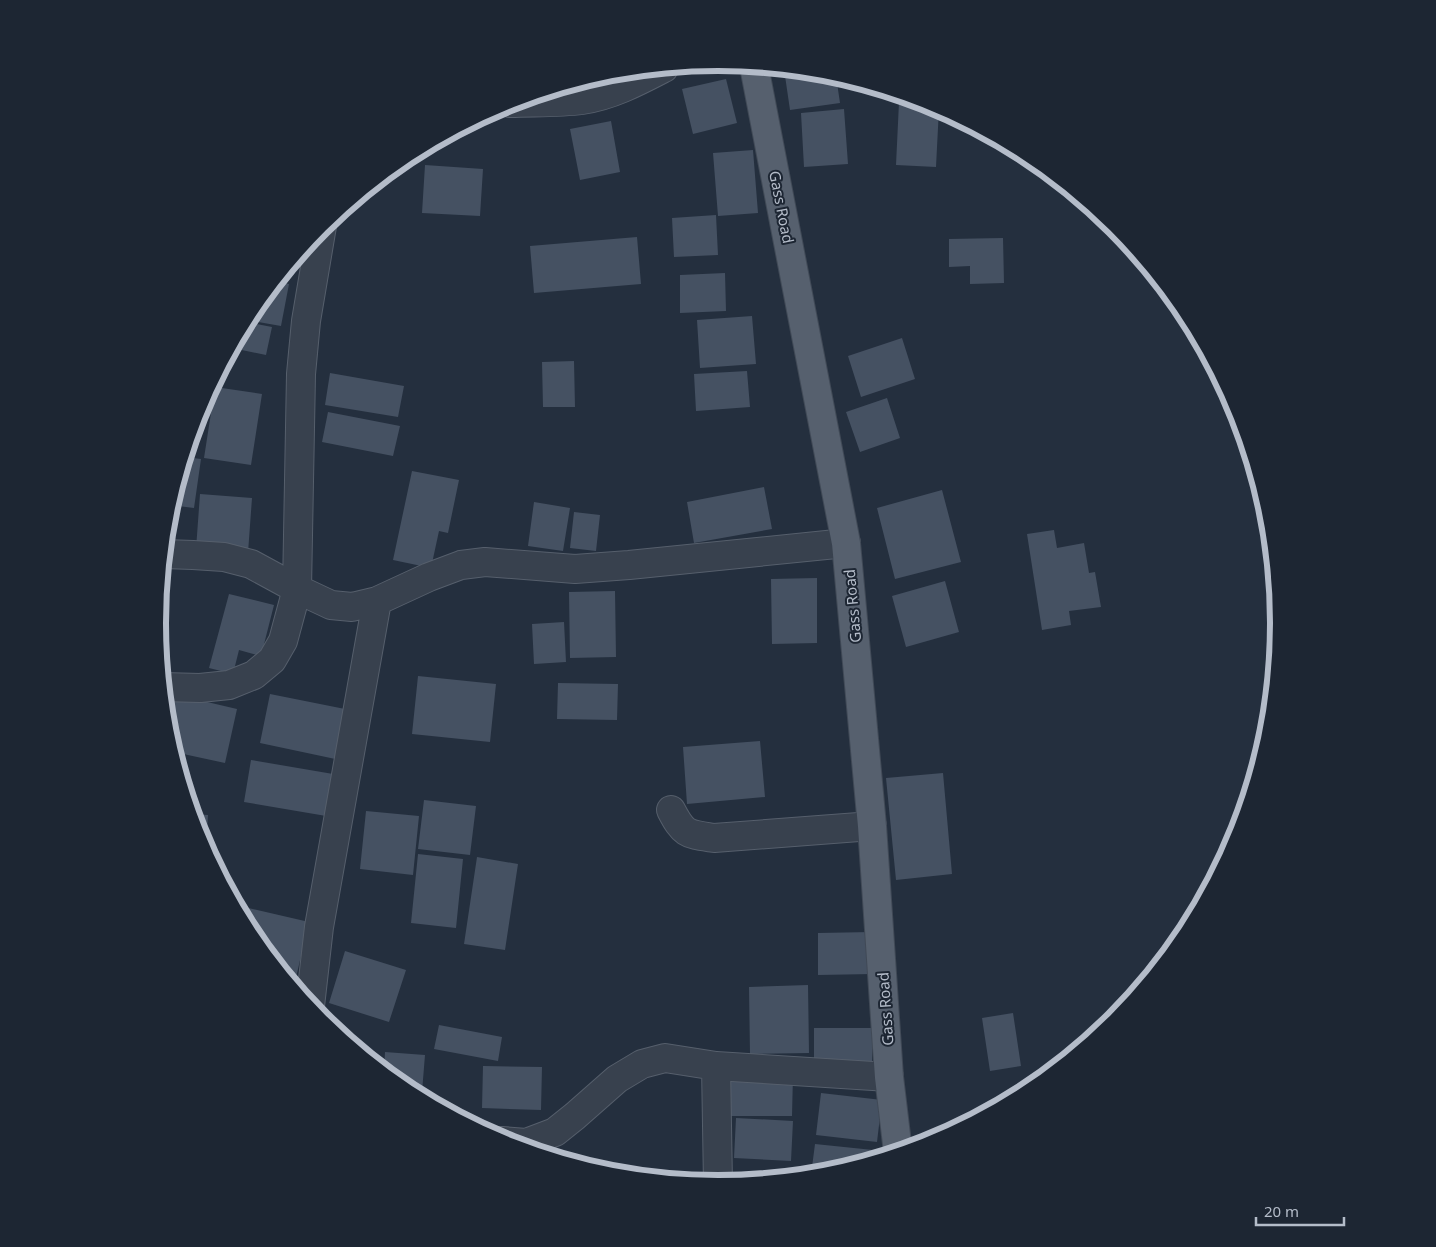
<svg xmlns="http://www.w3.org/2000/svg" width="1436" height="1247" font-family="'Noto Sans',sans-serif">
<rect width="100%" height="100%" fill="#242f3e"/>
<path fill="#455162" d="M 784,69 L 828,73 L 836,76 L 840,103 L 790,110 Z
M 726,79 L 737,123 L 693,134 L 682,89 Z
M 899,102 L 924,103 L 939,108 L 936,167 L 896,165 Z
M 844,109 L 848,164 L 804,167 L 801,113 Z
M 611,121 L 620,172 L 580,180 L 570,129 Z
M 753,150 L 758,213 L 718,216 L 713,153 Z
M 425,165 L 483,169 L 480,216 L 422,213 Z
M 716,215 L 718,255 L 674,257 L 672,218 Z
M 637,237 L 641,284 L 534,293 L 530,246 Z
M 1003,238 L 1004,283 L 970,284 L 970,266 L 949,267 L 949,239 Z
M 725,273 L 726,311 L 680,313 L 680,275 Z
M 276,281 L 289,284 L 281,326 L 247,320 L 252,312 Z
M 752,316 L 756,364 L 700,368 L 697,320 Z
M 246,322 L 272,327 L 266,355 L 232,348 Z
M 902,338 L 915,379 L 861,397 L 848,356 Z
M 574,361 L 575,407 L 543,407 L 542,362 Z
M 747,371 L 750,407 L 696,411 L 694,374 Z
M 330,373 L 404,386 L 398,417 L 325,405 Z
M 215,387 L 262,394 L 251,465 L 204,458 Z
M 887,398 L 900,438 L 860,452 L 846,412 Z
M 328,412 L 400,426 L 393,456 L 322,442 Z
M 185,457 L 201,459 L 194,508 L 170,505 Z
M 412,471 L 459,480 L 448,533 L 439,531 L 431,568 L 393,560 Z
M 764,487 L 772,529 L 694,543 L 687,502 Z
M 942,490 L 961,562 L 895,579 L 877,508 Z
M 200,494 L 252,498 L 248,553 L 196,549 Z
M 534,502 L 570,508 L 563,551 L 528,546 Z
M 574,512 L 600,515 L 596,551 L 570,548 Z
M 1054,530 L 1057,548 L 1084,543 L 1089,573 L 1095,572 L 1101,607 L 1069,611 L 1071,625 L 1042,630 L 1027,534 Z
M 817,578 L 817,643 L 772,644 L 771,579 Z
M 945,581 L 959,632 L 906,647 L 892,596 Z
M 615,591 L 616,657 L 570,658 L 569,592 Z
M 229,594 L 274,605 L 261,656 L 239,650 L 233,674 L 209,668 Z
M 564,622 L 566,662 L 534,664 L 532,624 Z
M 418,676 L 496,684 L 490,742 L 412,734 Z
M 558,683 L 618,684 L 617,720 L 557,719 Z
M 173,694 L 237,709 L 225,763 L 174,752 L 168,733 L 167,721 Z
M 270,694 L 350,710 L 340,760 L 260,743 Z
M 760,741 L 765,797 L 687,804 L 683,747 Z
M 251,760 L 339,775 L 332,817 L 244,802 Z
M 943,773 L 952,874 L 896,880 L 886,778 Z
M 424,800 L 476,806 L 470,855 L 418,849 Z
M 366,811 L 419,816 L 413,875 L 360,869 Z
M 192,814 L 208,815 L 206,849 L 200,838 Z
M 418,854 L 463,859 L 456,928 L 411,923 Z
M 477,857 L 518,864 L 505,950 L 464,944 Z
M 235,905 L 309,922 L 294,986 L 251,935 Z
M 872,932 L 873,974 L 818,975 L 818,933 Z
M 345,951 L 406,970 L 389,1022 L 329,1003 Z
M 808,985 L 809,1053 L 750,1054 L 749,987 Z
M 1013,1013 L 1021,1066 L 990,1071 L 982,1018 Z
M 439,1025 L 502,1037 L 498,1061 L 434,1049 Z
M 814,1028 L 872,1028 L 872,1063 L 814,1064 Z
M 385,1052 L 425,1055 L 422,1092 L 408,1091 L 384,1071 Z
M 483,1066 L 542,1067 L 541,1110 L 482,1108 Z
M 731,1074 L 793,1075 L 792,1116 L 730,1116 Z
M 821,1093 L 882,1100 L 877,1142 L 816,1135 Z
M 736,1118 L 793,1121 L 791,1161 L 734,1158 Z
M 815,1144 L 873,1150 L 872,1160 L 827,1174 L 811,1175 Z
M 592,1168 L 652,1168 L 652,1178 L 608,1174 Z
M 660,1173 L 707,1173 L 707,1183 L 660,1179 Z"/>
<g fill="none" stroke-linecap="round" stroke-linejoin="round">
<g stroke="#565f6c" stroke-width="30">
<path id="minor" d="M 510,103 C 534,102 559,103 582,100 C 611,96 639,81 664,68
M 164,554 L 193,555 L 224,557 L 251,564 L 297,589 L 331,605 L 352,607 L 377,601 L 429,577 L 461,565 L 485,562 L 575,569 L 629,565 L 846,543
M 163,687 L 200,688 L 229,685 L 254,675 L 272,660 L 283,641 L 297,589 L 301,374 L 306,321 L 322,226
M 671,810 C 684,835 687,834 714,838 L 872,826
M 310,1006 L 319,927 L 377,601
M 716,1066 L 718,1184
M 502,1141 L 526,1143 L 555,1132 L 575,1116 L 617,1079 L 642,1064 L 665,1058 L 716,1066 L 889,1077"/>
</g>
<g stroke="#414a57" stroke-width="30">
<path id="major" d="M 754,66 L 846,543 L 872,826 L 889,1077 L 898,1152"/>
</g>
<use href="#minor" stroke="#38414e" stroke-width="28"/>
<use href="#major" stroke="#56606e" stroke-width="28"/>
</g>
<g text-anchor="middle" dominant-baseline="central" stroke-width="4" stroke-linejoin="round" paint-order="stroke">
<g font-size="15" fill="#b4bcc9" stroke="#1d2633">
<text transform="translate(782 207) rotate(79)">Gass Road</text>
<text transform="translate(852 606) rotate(-95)">Gass Road</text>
<text transform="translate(885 1009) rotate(-94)">Gass Road</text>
</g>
</g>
<path d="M0 0H1436V1247H0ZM166 623a552 552 0 1 1 1104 0a552 552 0 1 1-1104 0Z" fill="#1d2633" fill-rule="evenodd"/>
<path fill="none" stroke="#b4bcc9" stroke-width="6" d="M166 623a552 552 0 1 1 1104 0a552 552 0 1 1-1104 0Z"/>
<path d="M1256 1217v8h88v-8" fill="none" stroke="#b4bcc9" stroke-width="2.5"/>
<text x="1264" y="1217" font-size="15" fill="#b4bcc9" stroke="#1d2633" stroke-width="4" paint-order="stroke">20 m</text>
</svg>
